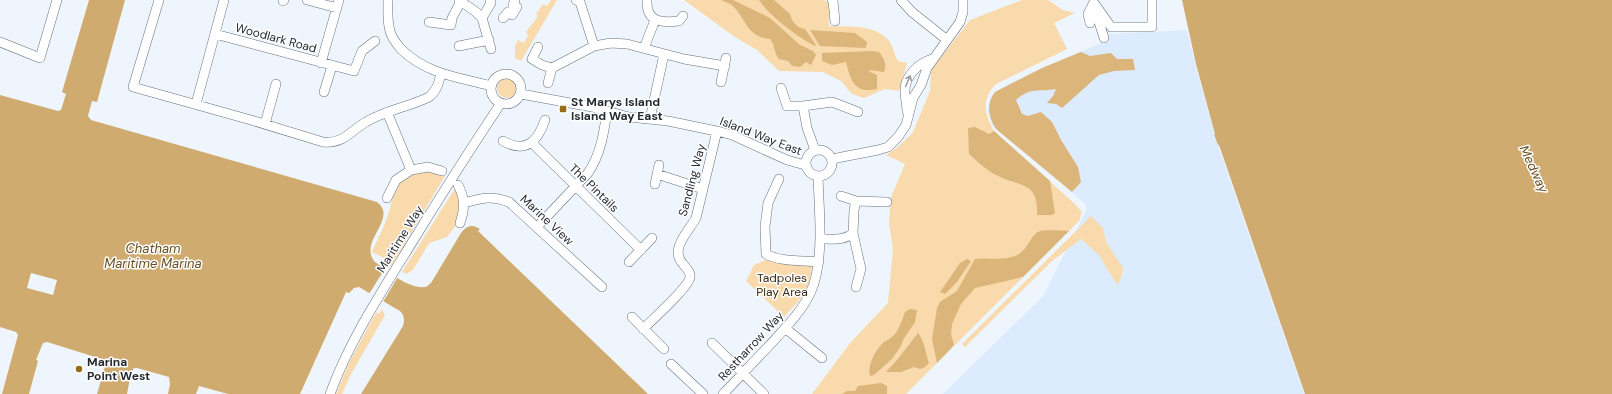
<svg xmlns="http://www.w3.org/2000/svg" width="1612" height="394" font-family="'DM Sans',sans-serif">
<rect width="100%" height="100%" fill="#eff5fc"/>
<path fill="#dcebfd" d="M 1187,30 L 1199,79 L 1219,149 L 1304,394 L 943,394 L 1043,296 L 1087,209 L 1085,204 L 1072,192 L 992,125 L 988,112 L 991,97 L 995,92 L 1005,86 L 1042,68 L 1101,43 L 1109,34 Z"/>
<path fill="#f8daac" d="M 551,0 L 557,0 L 521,61 L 515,58 L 515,46 L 518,40 L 524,43 L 528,35 L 526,32 L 538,16 L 536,14 L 543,4 L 547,6 Z
M 684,0 L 824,0 L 830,4 L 829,26 C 849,27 876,24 889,41 C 894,48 894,55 898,61 L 907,63 L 899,91 L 885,89 L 864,98 L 852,94 L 841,81 L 823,72 L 779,71 L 757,50 L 735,37 Z
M 1022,0 L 1048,0 L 1063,10 L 1075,13 L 1054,23 L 1067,49 L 996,84 C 981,99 984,114 994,131 L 1076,205 L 1082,212 L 1079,221 L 906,394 L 812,394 L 851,342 L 888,303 L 893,248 L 889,224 L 891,197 L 905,164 L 886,155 L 898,147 L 913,132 L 930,91 L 931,70 L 970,20 Z
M497 88a10 10 0 1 1 20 0a10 10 0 1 1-20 0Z
M 424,171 L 432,172 L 445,176 L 391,266 L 384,262 L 384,258 L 372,252 C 377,240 384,228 388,215 C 396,191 393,177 424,171 Z
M 456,187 L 463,205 L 457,224 L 447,237 L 429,243 L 413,270 L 406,274 L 402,272 Z
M 1091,216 L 1103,228 L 1106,242 L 1123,268 L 1121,278 L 1118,285 L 1112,277 L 1099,255 L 1081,239 L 1052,261 L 965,347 L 962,344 Z
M 768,259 L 812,265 C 809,293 802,297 784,317 L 746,281 L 754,265 Z
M 382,309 L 385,315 L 350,376 L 342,394 L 336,394 L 349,363 L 374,316 L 375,316 L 376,312 L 379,314 Z"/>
<path fill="#dbb57a" d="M 721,0 L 733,0 L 770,18 L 800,45 L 813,51 L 816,55 L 811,65 L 806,62 L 800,67 L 792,66 L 788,61 L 779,59 C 774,53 775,45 770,39 C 747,37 746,19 733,6 C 730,3 725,2 721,0 Z
M 759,0 L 774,0 L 790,14 L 792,20 L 798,27 L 805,29 L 816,45 L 815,46 C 798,37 769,16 759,0 Z
M 810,30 L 855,33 L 867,42 L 866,48 L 820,46 Z
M 871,51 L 879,52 C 884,58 887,65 884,72 L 869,70 L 870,72 L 877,75 L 877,89 C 854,94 851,81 846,62 L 832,65 L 822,61 L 822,53 Z
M 1081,52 L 1090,56 L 1111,53 L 1117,59 L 1133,59 L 1135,70 L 1114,71 L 1099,75 L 1062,108 L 1056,104 L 1047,103 L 1053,96 L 1056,89 C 1039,92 1030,87 1016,100 L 1022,114 L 1028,116 L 1041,112 L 1052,122 L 1061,140 L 1078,167 L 1081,182 L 1072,192 L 996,129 C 988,116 986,104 995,92 L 1042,68 Z
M 975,127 L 989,134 L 994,131 L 1050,181 L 1055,213 L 1052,215 L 1037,215 C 1039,180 1018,187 996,175 C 986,170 977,161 969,154 L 968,128 Z
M 1069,231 L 1023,277 L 975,288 L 961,304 L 952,324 L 951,334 L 954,345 L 937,363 L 932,339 L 937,308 L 940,302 L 957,291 L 975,259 C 988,257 1002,261 1015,256 C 1028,251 1030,236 1038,232 C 1046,229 1060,231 1069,231 Z
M 967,259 L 971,261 L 957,282 L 945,294 L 940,292 L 960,263 Z
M 910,309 L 917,310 L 915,322 L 903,340 L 901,346 L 892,359 L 874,375 L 870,376 C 867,365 876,349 884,342 C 887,340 890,339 892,337 C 899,331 902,320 905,312 Z
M 918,333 C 925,342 925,352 929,363 L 925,367 L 920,369 L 914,367 L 901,372 L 886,372 L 897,360 Z
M 881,383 L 887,386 L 887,394 L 842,394 L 847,391 L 855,391 L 858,386 Z"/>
<path fill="#d0ab70" d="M 89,0 L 125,0 L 97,102 L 92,101 L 88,116 L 91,120 L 377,202 C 399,219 357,242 375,262 C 389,272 408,289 426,287 L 431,283 L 461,233 C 467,225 472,224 480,229 L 478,231 L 648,394 L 361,394 L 403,326 C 405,320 404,315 400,311 L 359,287 L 354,288 L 349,293 L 346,292 L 300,394 L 228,394 L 199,386 L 196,394 L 168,394 L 170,384 L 169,377 L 137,368 L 134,368 L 131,373 L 127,394 L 97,394 L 106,363 L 105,360 L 47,342 L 43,343 L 36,360 L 38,361 L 29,394 L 2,394 L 18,335 L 16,332 L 0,327 L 0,95 L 58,111 L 61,110 L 66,94 L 62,92 Z
M 1182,0 L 1612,0 L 1612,394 L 1305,394 L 1219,145 L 1218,145 L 1214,134 L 1215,134 L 1196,64 Z"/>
<path fill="#eff5fc" d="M 386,267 L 399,275 L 383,302 L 369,294 Z
M 31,273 L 57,280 L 53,295 L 27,288 Z"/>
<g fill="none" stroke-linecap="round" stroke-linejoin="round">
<g stroke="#667180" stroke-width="10">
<path id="street" d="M 159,0 L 133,87 L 251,120 L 323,142 C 344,144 350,131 366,122 C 386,110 409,107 429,97 C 437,91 439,82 441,73
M 307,0 L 337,8
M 388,0 C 388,10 387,21 390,31 C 392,39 396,43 401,49 C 426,74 458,77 491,86
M 459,0 L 476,12 L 482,18 L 491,49
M 576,0 L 580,2 L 594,46
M 647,0 C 646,22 661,23 679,21 L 683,16
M 832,0 L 833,1 L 835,21
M 901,0 L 912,12 L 947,40
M 283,1 L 284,0
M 1094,3 L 1111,27 L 1152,27 L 1152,0
M 1094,12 L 1099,22 L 1104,38
M 482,18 L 491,3 L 490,0
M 503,18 L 508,12 L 512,15 L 517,7 L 513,5 L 515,0
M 429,22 L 451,25 L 452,18 L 461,1
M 1090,23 L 1088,14 L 1093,4
M 215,34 L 354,71 L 362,51 L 375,41
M 0,42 L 40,58 L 57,0
M 459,46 L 489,40
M 538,47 L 532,59 L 542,65 L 552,68
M 644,48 L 655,20
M 321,63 L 339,0
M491 89a15 15 0 1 1 30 0a15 15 0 1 1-30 0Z
M 721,82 L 726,58
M 548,83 L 552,68 L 594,46 L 611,43 L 627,44 L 684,59 L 725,66
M 781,88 L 787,106 L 803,106 L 832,102 L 858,112
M 324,92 L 332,66
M 521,94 L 592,107 L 629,117 L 668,121 L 721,132 L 732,135 L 787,160 L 805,165
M 196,104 L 224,0
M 803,106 L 807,128 L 815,150
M 907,111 C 907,104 905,98 905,92 C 904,76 919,63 932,59
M 387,112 L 411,170 L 428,167 L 442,171
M 650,119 L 664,54
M 265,124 L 276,84
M 503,141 C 526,154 538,141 545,120
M 532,143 L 641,250
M806 163a13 13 0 1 1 26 0a13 13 0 1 1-26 0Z
M 832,160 L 837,158 L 878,150 L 888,147 L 898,137 L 906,125 L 913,98 L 921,85 L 927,68 L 960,22 L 963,12 L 963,0
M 657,174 L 703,189
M 779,179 L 768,203 L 765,227 L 766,254 C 780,262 802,260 819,262
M 655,184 L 659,165
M 458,185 C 465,198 465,209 460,223
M 841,196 L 856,201 L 854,210 L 853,233 L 861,269 L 856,287
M 387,198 L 396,180 L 411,170
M 856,201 L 887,202
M 464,203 C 482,198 491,195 509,202 L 602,287
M 537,227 L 588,173 C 601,154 604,132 607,111
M 820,239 C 832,239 844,241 853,233
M 629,262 L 652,238
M 632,317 L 664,349
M 785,328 L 822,358
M 643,329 C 652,320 689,287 690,277 C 691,272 686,268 683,264 C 669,249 689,231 696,218 L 717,131
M 712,343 L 764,394
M 671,364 L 703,394
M 330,394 C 349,342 379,296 408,249 C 438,200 469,151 501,103
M 723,394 C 738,379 752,363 767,348 C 786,327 810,305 816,276 C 823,244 819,209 818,176"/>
</g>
<use href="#street" stroke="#fff" stroke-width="9"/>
</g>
<defs><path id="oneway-shaft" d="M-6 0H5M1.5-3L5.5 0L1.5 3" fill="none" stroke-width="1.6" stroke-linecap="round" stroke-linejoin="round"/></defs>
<use stroke="#9d9fa2" href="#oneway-shaft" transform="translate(908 81) rotate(-67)"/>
<g fill="#976c19" stroke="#fff" stroke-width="1.5">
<rect x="559" y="105" width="8" height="8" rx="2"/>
<circle cx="79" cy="369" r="4"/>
</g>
<g text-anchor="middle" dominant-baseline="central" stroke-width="3" stroke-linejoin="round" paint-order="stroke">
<g font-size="12" fill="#252a31" stroke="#fff">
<text transform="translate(276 38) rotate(15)">Woodlark Road</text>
<text transform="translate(761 136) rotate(21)">Island Way East</text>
<text transform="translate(692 180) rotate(-75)">Sandling Way</text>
<text transform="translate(594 188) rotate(44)">The Pintails</text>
<text transform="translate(547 220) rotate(43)">Marine View</text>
<text transform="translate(400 239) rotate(-58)">Maritime Way</text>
<text transform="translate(751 346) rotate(-47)">Restharrow Way</text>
</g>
<g font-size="12" font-weight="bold" fill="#252a31" stroke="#fff" text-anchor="start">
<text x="571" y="102">St Marys Island<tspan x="571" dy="14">Island Way East</tspan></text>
<text x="87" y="362">Marina<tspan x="87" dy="14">Point West</tspan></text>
</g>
<g font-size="12" fill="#39290e" stroke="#fff">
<text x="782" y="278">Tadpoles<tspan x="782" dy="14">Play Area</tspan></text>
</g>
<g font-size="13" font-style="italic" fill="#694e22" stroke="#fff">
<text transform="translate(1534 169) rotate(65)">Medway</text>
<text x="153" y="248">Chatham<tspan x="153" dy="15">Maritime Marina</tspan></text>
</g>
</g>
</svg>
